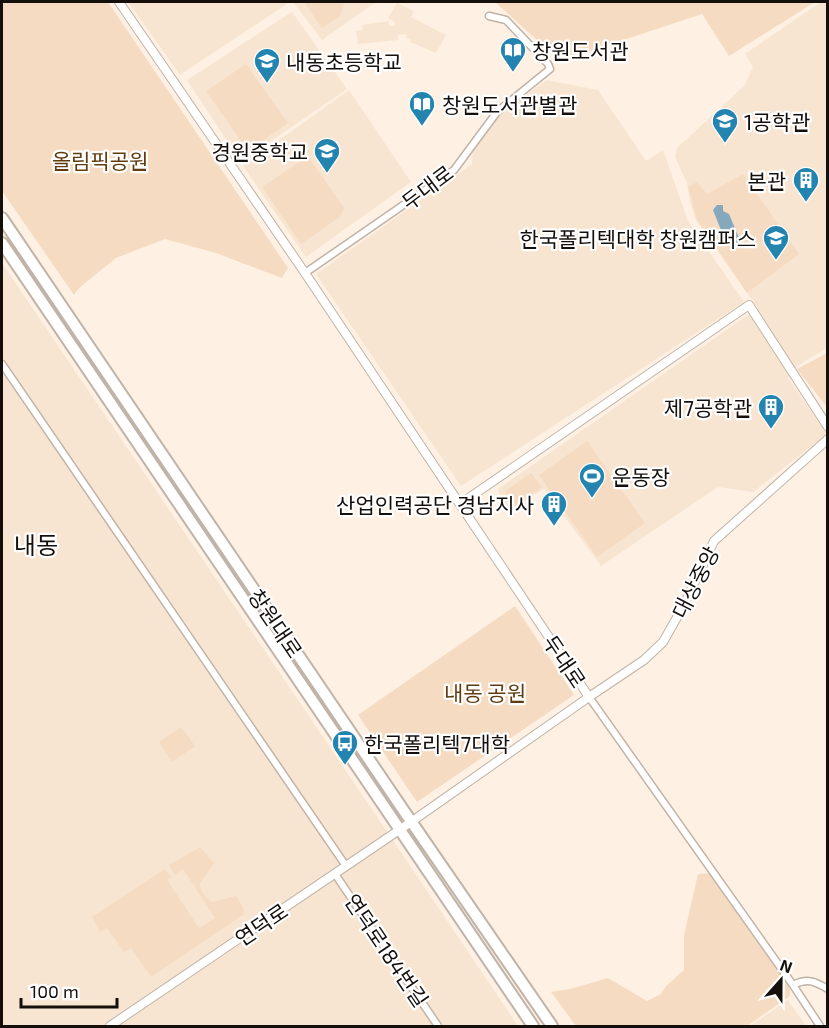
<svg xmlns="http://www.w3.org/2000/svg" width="829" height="1028" font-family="'Exo 2','Noto Sans KR',sans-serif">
<rect width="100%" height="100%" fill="#fef1e3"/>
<path fill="#f7e5d1" d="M 128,2 L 285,2 L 287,4 L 180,75 Z
M 293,2 L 376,2 L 322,40 Z
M 821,2 L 827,2 L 827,348 L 797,366 L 788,378 L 827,434 L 753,492 L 718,487 L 601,566 L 544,489 L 504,513 L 498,489 L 758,308 L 696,220 L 690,202 L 687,183 L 675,157 L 677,148 L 744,86 L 753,67 L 745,54 Z
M 397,3 L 414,11 L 411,17 L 446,35 L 436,53 L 410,42 L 411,40 L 406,38 L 407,35 L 403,34 L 398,35 L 398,40 L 358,44 L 356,31 L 363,30 L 362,25 L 389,21 L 389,26 L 394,26 L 395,22 L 388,18 Z
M 292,12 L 347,89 L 241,162 L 187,80 Z
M 547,80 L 598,90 L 646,161 L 663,150 L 688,221 L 744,302 L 461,486 L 316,274 L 472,164 L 473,149 L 497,115 Z
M 349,90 L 411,182 L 306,257 L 243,166 Z
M 2,263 L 384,827 L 518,1026 L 2,1026 Z
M 788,1000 L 806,1026 L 750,1026 Z"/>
<path fill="#f5dbc1" d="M 2,2 L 108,2 L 288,268 L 282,278 L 216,253 L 165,239 L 116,258 L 79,288 L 74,295 L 2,191 Z
M 304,2 L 345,2 L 340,16 L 322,28 Z
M 495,2 L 815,2 L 729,56 L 702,14 L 560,61 Z
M 246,64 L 288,123 L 248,151 L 206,91 Z
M 308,156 L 344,208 L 340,217 L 301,244 L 262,187 Z
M 743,174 L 799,254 L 747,293 L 697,220 L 688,187 L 697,182 L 707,194 Z
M 827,353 L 827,407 L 797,369 Z
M 587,441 L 645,523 L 597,557 L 539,475 Z
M 531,473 L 542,487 L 516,506 L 505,491 Z
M 515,606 L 574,695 L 417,802 L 358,715 Z
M 181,727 L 195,746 L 172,762 L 159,742 Z
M 200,847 L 214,863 L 200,883 C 199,889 206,899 212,902 L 236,896 L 243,908 L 244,914 L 151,977 L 131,948 L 124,952 L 107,928 L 100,932 L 92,917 L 165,869 L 171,877 L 167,880 L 199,928 L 215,918 L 183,869 L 175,875 L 169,865 Z
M 712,873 L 790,985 L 790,996 L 747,1026 L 576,1026 L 551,992 L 570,989 L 608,978 L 647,1001 L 661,994 L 667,985 L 684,970 L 684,935 L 698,874 Z"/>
<path fill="#86a8bc" d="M 717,205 L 723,205 L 723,211 L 729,214 L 742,245 L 735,247 L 727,245 L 713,210 Z"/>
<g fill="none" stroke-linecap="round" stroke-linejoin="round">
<g stroke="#c0b3a7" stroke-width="9">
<path id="minor" d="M 305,273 L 454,170 L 497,112 L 550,69 L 548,64 L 506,20 L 489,16
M 2,364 L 346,866
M 589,697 L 793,985
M 335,874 L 438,1026
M 820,1026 L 793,985 C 808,978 814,981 828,989"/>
</g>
<g stroke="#c0b3a7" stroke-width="10">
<path id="tertiary" d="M 460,504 L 749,305 L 828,427
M 589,697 L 644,660 L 663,642 L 684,605 L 714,541 L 828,439
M 110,1026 L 411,822 L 589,697 L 305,273 L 119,2"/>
</g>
<g stroke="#c0b3a7" stroke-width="14">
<path id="primary" d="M 2,218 L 406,814 L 552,1026
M 2,243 L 533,1026"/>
</g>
<use href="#minor" stroke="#fff" stroke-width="6"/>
<use href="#tertiary" stroke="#fff" stroke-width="8"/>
<use href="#primary" stroke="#fff" stroke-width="10"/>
</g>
<defs>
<g id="library-pin" transform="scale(1.35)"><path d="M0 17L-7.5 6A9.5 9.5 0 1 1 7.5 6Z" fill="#2384af" stroke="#fff"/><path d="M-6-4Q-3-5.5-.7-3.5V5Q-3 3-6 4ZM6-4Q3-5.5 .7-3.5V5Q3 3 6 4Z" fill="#fff"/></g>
<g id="school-pin" transform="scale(1.35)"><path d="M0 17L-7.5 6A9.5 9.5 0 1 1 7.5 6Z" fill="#2384af" stroke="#fff"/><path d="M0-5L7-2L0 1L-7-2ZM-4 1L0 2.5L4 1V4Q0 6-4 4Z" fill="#fff"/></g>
<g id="university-pin" transform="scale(1.35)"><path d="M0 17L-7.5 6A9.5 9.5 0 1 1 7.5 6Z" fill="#2384af" stroke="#fff"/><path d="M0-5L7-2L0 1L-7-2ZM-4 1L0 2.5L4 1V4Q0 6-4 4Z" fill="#fff"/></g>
<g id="building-pin" transform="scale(1.35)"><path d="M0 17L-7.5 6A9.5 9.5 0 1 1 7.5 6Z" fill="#2384af" stroke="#fff"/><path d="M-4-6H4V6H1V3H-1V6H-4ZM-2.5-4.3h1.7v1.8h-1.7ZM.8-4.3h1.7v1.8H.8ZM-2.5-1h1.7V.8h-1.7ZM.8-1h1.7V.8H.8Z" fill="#fff"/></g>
<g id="stadium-pin" transform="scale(1.35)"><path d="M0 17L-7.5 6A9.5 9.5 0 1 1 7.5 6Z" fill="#2384af" stroke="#fff"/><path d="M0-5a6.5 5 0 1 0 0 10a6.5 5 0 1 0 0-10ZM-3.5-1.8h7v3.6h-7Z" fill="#fff"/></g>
<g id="bus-pin" transform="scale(1.35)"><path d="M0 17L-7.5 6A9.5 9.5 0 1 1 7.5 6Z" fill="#2384af" stroke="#fff"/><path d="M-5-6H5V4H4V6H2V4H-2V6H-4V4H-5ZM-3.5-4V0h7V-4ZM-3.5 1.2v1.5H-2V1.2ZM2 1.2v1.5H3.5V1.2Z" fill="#fff"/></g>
</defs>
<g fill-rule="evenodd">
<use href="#library-pin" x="513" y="50"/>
<use href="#school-pin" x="267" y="61"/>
<use href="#library-pin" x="422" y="104"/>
<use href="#university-pin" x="725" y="121"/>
<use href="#school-pin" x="327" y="151"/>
<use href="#building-pin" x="806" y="180"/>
<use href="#university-pin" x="776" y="238"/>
<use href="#building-pin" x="771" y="407"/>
<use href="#stadium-pin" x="592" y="476"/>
<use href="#building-pin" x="554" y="504"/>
<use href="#bus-pin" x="345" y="743"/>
</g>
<g text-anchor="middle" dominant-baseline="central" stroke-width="4.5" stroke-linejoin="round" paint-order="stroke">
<g font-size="21" fill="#140f0b" stroke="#fff" text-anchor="start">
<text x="532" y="50">창원도서관</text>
<text x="286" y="61">내동초등학교</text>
<text x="442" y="104">창원도서관별관</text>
<text x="744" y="121">1공학관</text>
<text x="308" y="151" text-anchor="end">경원중학교</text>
<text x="786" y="180" text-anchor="end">본관</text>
<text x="756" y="238" text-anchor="end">한국폴리텍대학 창원캠퍼스</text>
<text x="752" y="407" text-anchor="end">제7공학관</text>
<text x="612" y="476">운동장</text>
<text x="534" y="504" text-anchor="end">산업인력공단 경남지사</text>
<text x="364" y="743">한국폴리텍7대학</text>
</g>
<g font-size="21" fill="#603c0f" stroke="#fff">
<text x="100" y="160">올림픽공원</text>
<text x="485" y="692">내동 공원</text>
</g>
<g font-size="21" fill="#140f0b" stroke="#fff">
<text transform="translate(427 187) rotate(-37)">두대로</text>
<text transform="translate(695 582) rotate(-63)">대상중앙</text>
<text transform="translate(276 623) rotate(56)">창원대로</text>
<text transform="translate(565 661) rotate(56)">두대로</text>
<text transform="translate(261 924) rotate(-34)">연덕로</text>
<text transform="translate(387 950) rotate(56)">연덕로184번길</text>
</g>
<g font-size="24" fill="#140f0b" stroke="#fff">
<text x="36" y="544">내동</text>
</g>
</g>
<rect width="829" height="1028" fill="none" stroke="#140f0b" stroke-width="6"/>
<g transform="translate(781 980) rotate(21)" stroke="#ffffff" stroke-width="4.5" paint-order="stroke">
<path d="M0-4.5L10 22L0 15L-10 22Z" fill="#140f0b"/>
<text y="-9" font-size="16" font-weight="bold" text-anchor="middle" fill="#140f0b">N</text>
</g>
<path d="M21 998v9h96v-9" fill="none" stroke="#140f0b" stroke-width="3"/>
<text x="30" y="998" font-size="18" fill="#140f0b" stroke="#ffffff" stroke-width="4.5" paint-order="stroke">100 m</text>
</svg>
